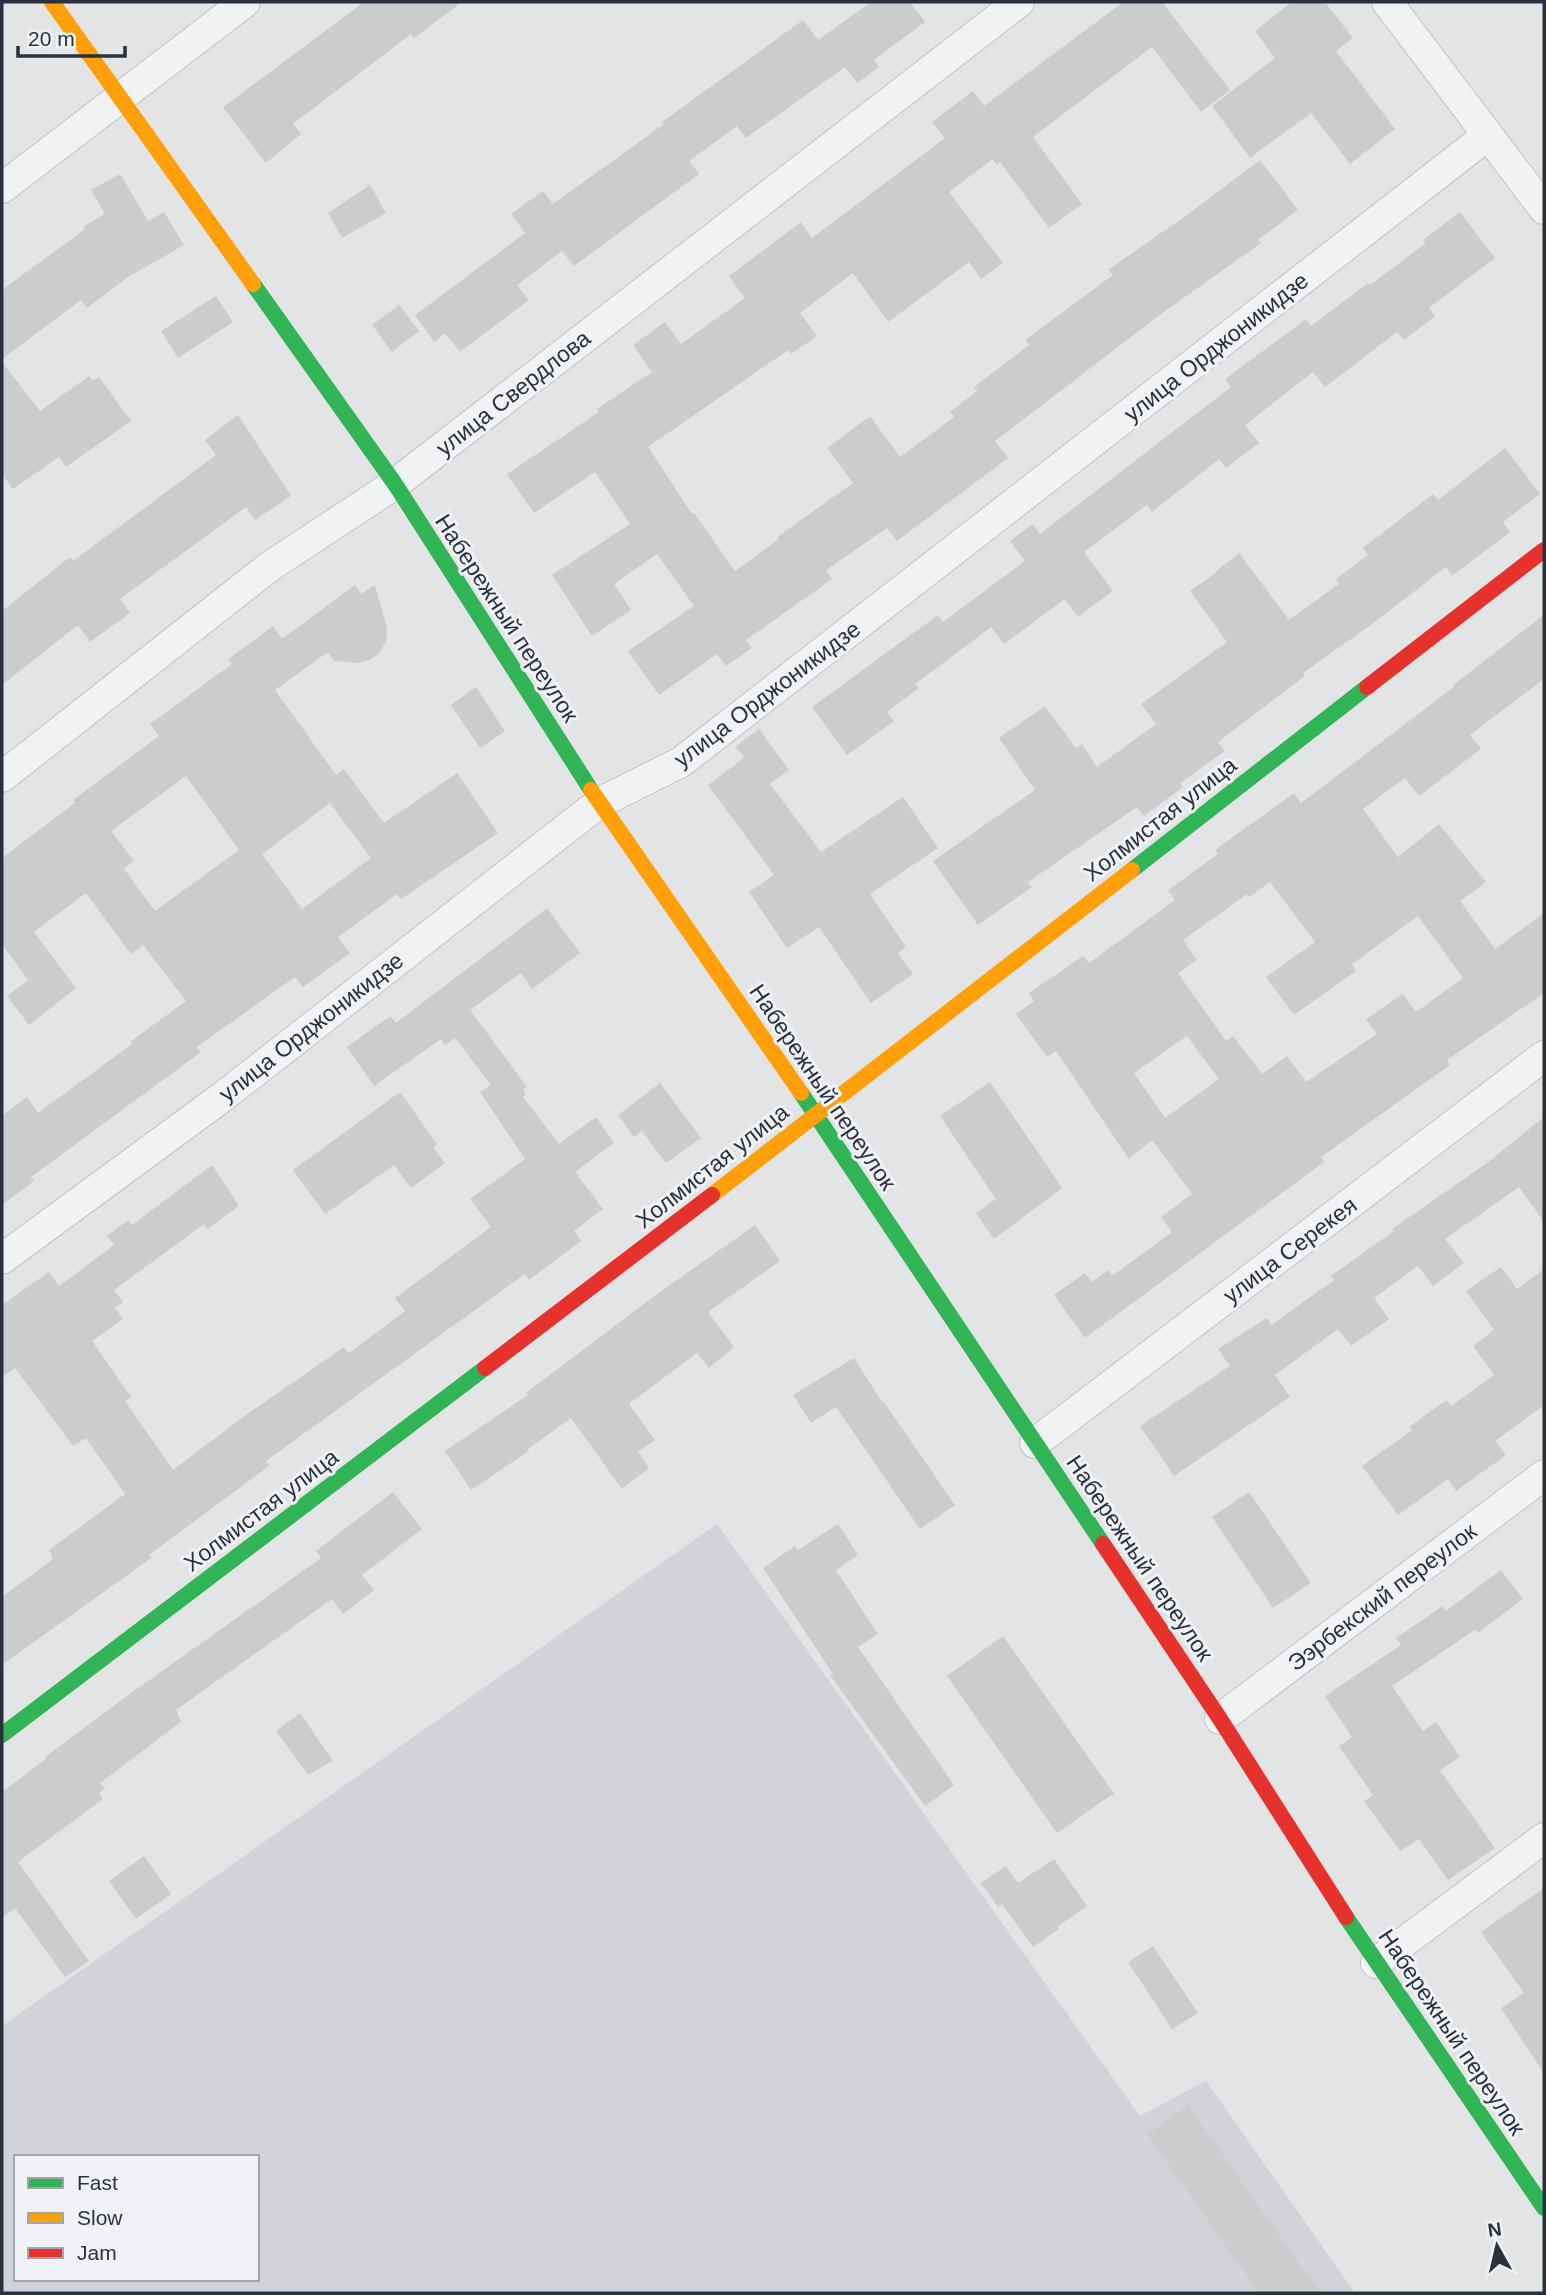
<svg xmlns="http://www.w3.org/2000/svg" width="1546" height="2295" font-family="Helvetica,sans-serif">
<rect width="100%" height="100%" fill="#e2e4e6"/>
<path fill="#d1d3d9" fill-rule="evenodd" d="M 717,1524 L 1140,2116 L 1206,2081 L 1355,2293 L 2,2293 L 2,2026 ZM 16,2157 L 257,2157 L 257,2279 L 16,2279 Z"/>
<path fill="#caccce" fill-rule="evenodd" d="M 364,2 L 462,2 L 414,38 L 411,34 L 293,124 L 301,134 L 266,163 L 223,107 Z
M 871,2 L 910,2 L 925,22 L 874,60 L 879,67 L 857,83 L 845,67 L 746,138 L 737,126 L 689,161 L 699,174 L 574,266 L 562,251 L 517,285 L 529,300 L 460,352 L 445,333 L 434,342 L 415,315 L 525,233 L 511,214 L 543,191 L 553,204 L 664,124 L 662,122 L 803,20 L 818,40 Z
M 1123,2 L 1162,2 L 1230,90 L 1201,112 L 1152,47 L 1033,137 L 1082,204 L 1049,228 L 1000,162 L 997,165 L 993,159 L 949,192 L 1003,263 L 981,279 L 969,262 L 888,322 L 853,273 L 800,313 L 817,336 L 791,354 L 788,350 L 648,447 L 692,514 L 694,513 L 735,571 L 779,539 L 777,537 L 853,483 L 827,448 L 870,416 L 900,457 L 954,417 L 950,412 L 977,391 L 974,387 L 1029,345 L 1025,340 L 1113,275 L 1108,270 L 1191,212 L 1260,160 L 1298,210 L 1258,240 L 1261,243 L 1161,314 L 995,441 L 1008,458 L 897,541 L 887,528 L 826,570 L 832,579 L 746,640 L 752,648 L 726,666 L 717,654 L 659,695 L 628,651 L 694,606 L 657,554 L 614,584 L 631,610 L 592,636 L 552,575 L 630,524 L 595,472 L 534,513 L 507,474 L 599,412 L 597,409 L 652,372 L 633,345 L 665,322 L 681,344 L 745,298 L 729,276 L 801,222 L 812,238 L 945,138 L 932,122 L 973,91 L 984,106 Z
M 1292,2 L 1325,2 L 1353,38 L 1336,51 L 1395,129 L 1350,164 L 1311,113 L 1250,158 L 1212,106 L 1275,58 L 1255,31 Z
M 120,174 L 148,221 L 164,212 L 184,245 L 128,277 L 87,308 L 81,300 L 2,359 L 2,290 L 85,229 L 84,226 L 105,214 L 91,190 Z
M 370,185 L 386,213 L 342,238 L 328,213 Z
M 1460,212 L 1495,258 L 1429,308 L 1435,316 L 1404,340 L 1397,332 L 1325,387 L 1313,372 L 1245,425 L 1259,443 L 1226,468 L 1219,459 L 1152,512 L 1147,505 L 1084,552 L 1113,591 L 1078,617 L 1065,599 L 1004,644 L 991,627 L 915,684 L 919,688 L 887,712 L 894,721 L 847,755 L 812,707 L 938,615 L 943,622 L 1025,561 L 1010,541 L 1033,524 L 1040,534 L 1231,387 L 1225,379 L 1306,319 L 1311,326 L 1368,283 L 1370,285 L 1426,243 L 1423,240 Z
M 216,296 L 233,322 L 178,358 L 161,331 Z
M 399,305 L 419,331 L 392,352 L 372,325 Z
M 2,362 L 40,411 L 89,376 L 93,381 L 99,377 L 131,421 L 66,467 L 59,457 L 13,489 L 2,474 Z
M 238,415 L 291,496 L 255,520 L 246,507 L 120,599 L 130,613 L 90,642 L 78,625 L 2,685 L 2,611 L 70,557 L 73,561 L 216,455 L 205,440 Z
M 1505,448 L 1540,494 L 1503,522 L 1510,532 L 1452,576 L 1446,567 L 1372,624 L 1303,673 L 1305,676 L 1218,742 L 1225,751 L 1180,783 L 1183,787 L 1144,816 L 1137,807 L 1028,882 L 1032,887 L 978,925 L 933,861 L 1035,790 L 999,738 L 1045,706 L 1076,748 L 1082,744 L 1097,767 L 1156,724 L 1141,704 L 1227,642 L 1190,591 L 1216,573 L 1215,572 L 1239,553 L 1289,620 L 1339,584 L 1336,579 L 1368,555 L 1363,548 L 1433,494 L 1438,500 Z
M 355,585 L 361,594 L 375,585 L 387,628 L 386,641 L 380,652 L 370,660 L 358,663 L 334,661 L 328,652 L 275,690 L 336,775 L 344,769 L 384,823 L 457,773 L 498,833 L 401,899 L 397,894 L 338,937 L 350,953 L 303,987 L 295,977 L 197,1047 L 201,1052 L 31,1177 L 34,1181 L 2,1205 L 2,1116 L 27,1097 L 38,1113 L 132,1044 L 130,1042 L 186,1001 L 143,945 L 131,954 L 86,893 L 34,932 L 76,988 L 29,1025 L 7,996 L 28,980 L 2,944 L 2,858 L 75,803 L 73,800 L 159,736 L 150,724 L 232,664 L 228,659 L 273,626 L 282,639 ZM 186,776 L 239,850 L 155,911 L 124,869 L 134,861 L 111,831 ZM 330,803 L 371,858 L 302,909 L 262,854 Z
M 1544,615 L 1544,679 L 1470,735 L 1481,749 L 1419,796 L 1405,778 L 1363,809 L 1398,857 L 1439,824 L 1486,882 L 1460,901 L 1495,949 L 1544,913 L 1544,993 L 1447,1060 L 1450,1065 L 1321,1157 L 1324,1162 L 1085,1338 L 1054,1295 L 1085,1273 L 1092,1282 L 1108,1270 L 1112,1276 L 1172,1232 L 1161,1217 L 1192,1194 L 1152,1140 L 1129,1159 L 1056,1051 L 1047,1057 L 1016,1014 L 1034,1001 L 1029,993 L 1083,956 L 1089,963 L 1175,900 L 1168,890 L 1218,854 L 1215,850 L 1294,793 L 1301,803 L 1454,687 L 1453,685 ZM 1270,882 L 1315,942 L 1266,977 L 1294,1015 L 1356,971 L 1352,964 L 1418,916 L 1463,978 L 1416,1012 L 1403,994 L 1366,1019 L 1377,1034 L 1306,1082 L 1287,1056 L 1262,1074 L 1233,1036 L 1226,1041 L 1178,973 L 1197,960 L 1183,940 L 1247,894 L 1249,897 ZM 1187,1036 L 1219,1079 L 1165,1118 L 1134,1073 Z
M 476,687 L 505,731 L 480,748 L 451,705 Z
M 759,729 L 789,770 L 770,784 L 821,852 L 903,797 L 938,848 L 870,894 L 906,947 L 898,953 L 913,974 L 871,1003 L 819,927 L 787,948 L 749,892 L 774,875 L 708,785 L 744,758 L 736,746 Z
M 547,908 L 580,953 L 532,989 L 521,973 L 470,1010 L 527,1087 L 523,1090 L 526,1095 L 523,1097 L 559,1144 L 596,1117 L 614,1143 L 575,1172 L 603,1209 L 574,1231 L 581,1241 L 529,1280 L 525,1274 L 266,1461 L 269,1466 L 149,1555 L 151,1558 L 2,1665 L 2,1597 L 53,1559 L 49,1550 L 125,1494 L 86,1438 L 73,1446 L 15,1368 L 2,1377 L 2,1305 L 49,1272 L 59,1286 L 114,1245 L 107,1236 L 128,1220 L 132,1225 L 212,1165 L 239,1206 L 207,1229 L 204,1224 L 114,1290 L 123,1302 L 115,1308 L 123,1319 L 92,1341 L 131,1397 L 125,1401 L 173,1470 L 246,1415 L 344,1347 L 349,1353 L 405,1311 L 395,1298 L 491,1227 L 470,1199 L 525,1159 L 480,1092 L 491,1085 L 455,1038 L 445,1045 L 441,1039 L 374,1086 L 347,1047 L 390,1016 L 396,1023 Z
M 990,1082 L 1062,1188 L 994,1239 L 976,1213 L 996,1199 L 940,1116 Z
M 660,1083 L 701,1138 L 666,1163 L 642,1131 L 634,1137 L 618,1115 Z
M 400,1092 L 437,1144 L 433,1147 L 445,1163 L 411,1188 L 394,1165 L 325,1214 L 293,1170 Z
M 1544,1117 L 1544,1222 L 1519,1187 L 1445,1239 L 1464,1263 L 1433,1286 L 1418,1266 L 1374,1298 L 1389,1319 L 1351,1346 L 1338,1329 L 1275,1375 L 1290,1397 L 1174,1476 L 1140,1426 L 1230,1366 L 1218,1349 L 1267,1318 L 1271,1325 L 1334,1280 L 1331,1276 L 1394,1231 L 1392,1229 L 1487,1163 Z
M 755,1225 L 780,1261 L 708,1312 L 734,1347 L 709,1368 L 697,1353 L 629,1404 L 655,1440 L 638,1452 L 649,1468 L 622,1489 L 571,1418 L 528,1449 L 529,1451 L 471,1490 L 445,1451 L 528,1395 L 526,1393 L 653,1297 Z
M 1501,1267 L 1517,1289 L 1544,1269 L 1544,1405 L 1495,1441 L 1506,1455 L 1456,1491 L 1448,1479 L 1398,1515 L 1362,1466 L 1412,1430 L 1409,1427 L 1446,1400 L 1451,1406 L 1494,1375 L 1473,1346 L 1494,1330 L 1466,1291 Z
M 854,1358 L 882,1402 L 883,1401 L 955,1505 L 920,1529 L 836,1407 L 811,1423 L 793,1395 Z
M 393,1492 L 422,1529 L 362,1575 L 374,1590 L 343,1614 L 332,1599 L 176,1710 L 181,1722 L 100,1783 L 105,1789 L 99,1793 L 103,1799 L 18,1862 L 89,1961 L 65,1977 L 15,1908 L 2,1918 L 2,1792 L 46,1759 L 45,1757 L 127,1696 L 321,1558 L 316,1551 Z
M 1249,1492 L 1311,1583 L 1273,1608 L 1212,1517 Z
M 838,1524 L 858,1555 L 836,1570 L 878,1634 L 858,1647 L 954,1785 L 925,1806 L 830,1675 L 833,1674 L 763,1568 L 795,1546 L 798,1550 Z
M 1501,1570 L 1523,1599 L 1478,1633 L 1476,1629 L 1392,1686 L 1423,1731 L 1436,1722 L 1460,1757 L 1440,1770 L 1495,1848 L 1448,1880 L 1419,1839 L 1400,1851 L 1364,1801 L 1373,1795 L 1339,1746 L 1352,1737 L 1325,1696 L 1401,1645 L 1396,1638 L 1443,1606 L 1446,1611 Z
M 1003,1636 L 1115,1795 L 1111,1795 L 1057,1833 L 947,1676 Z
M 300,1713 L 333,1761 L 308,1775 L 276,1731 Z
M 144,1856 L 171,1894 L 136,1919 L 109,1881 Z
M 1054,1859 L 1087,1906 L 1057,1927 L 1059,1929 L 1033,1947 L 1002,1904 L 998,1907 L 981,1883 L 1006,1866 L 1018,1883 Z
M 1544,1888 L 1544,2073 L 1501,2008 L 1524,1993 L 1481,1932 Z
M 1153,1946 L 1198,2013 L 1172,2029 L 1128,1962 Z
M 1188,2105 L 1320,2293 L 1259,2293 L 1147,2134 Z"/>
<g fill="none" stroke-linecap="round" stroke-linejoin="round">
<g stroke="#c0c2c4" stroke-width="32">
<path id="street" d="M 1387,2 L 1544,209
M 2,188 L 245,2
M 2,777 L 269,567 L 395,484 L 1019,2
M 2,1259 L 225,1095 L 599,803 L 681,762 L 1488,135
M 1035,1443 L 1544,1056
M 1220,1719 L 1544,1475
M 1376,1963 L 1544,1838"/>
</g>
<use href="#street" stroke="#f1f2f3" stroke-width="30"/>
<path stroke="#30b455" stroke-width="16" d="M 253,284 L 395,484 L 591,790
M 1132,870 L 1367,687
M 801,1093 L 1103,1544
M 2,1735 L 485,1368
M 1346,1917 L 1544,2208"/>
<path stroke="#ff9f0a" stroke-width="16" d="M 52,2 L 253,284
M 591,790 L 801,1093
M 712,1195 L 1132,870"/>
<path stroke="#e5322d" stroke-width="16" d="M 1367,687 L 1544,550
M 485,1368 L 712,1195
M 1103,1544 L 1220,1719 L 1346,1917"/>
</g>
<g text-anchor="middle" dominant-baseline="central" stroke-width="6" stroke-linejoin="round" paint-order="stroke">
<g font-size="23" fill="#2a313e" stroke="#f0f2f5">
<text transform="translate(1216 347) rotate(-38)">улица Орджоникидзе</text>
<text transform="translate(513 393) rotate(-38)">улица Свердлова</text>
<text transform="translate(507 618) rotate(57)">Набережный переулок</text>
<text transform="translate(767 694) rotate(-37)">улица Орджоникидзе</text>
<text transform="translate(1160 819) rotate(-38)">Холмистая улица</text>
<text transform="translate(311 1027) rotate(-38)">улица Орджоникидзе</text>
<text transform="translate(823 1087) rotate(56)">Набережный переулок</text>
<text transform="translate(712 1166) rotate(-38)">Холмистая улица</text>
<text transform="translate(1290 1250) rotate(-37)">улица Серекея</text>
<text transform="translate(261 1510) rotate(-37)">Холмистая улица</text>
<text transform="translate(1140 1558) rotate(56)">Набережный переулок</text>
<text transform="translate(1382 1597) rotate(-37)">Ээрбекский переулок</text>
<text transform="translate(1452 2032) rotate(56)">Набережный переулок</text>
</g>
</g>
<rect width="1546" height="2295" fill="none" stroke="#2a313e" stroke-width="7"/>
<rect x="14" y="2155" width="245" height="126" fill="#f0f2f5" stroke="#a1a5ac" stroke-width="2"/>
<rect x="28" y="2178" width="35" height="10" fill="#30b455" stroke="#a1a5ac" stroke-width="2"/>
<text x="77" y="2190" font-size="21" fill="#2a313e">Fast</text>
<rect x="28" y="2213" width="35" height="10" fill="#ff9f0a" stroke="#a1a5ac" stroke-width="2"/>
<text x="77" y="2225" font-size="21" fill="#2a313e">Slow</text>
<rect x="28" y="2248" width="35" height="10" fill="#e5322d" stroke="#a1a5ac" stroke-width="2"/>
<text x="77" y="2260" font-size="21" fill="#2a313e">Jam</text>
<g transform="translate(1497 2246) rotate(352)" stroke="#f0f2f5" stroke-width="5" paint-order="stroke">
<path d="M0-5L12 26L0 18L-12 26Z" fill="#2a313e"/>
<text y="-10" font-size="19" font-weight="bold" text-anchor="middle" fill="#2a313e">N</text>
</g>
<path d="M18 46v10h107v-10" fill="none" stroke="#2a313e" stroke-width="3.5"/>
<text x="28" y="46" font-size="21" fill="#2a313e" stroke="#f0f2f5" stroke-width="5" paint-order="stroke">20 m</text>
</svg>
